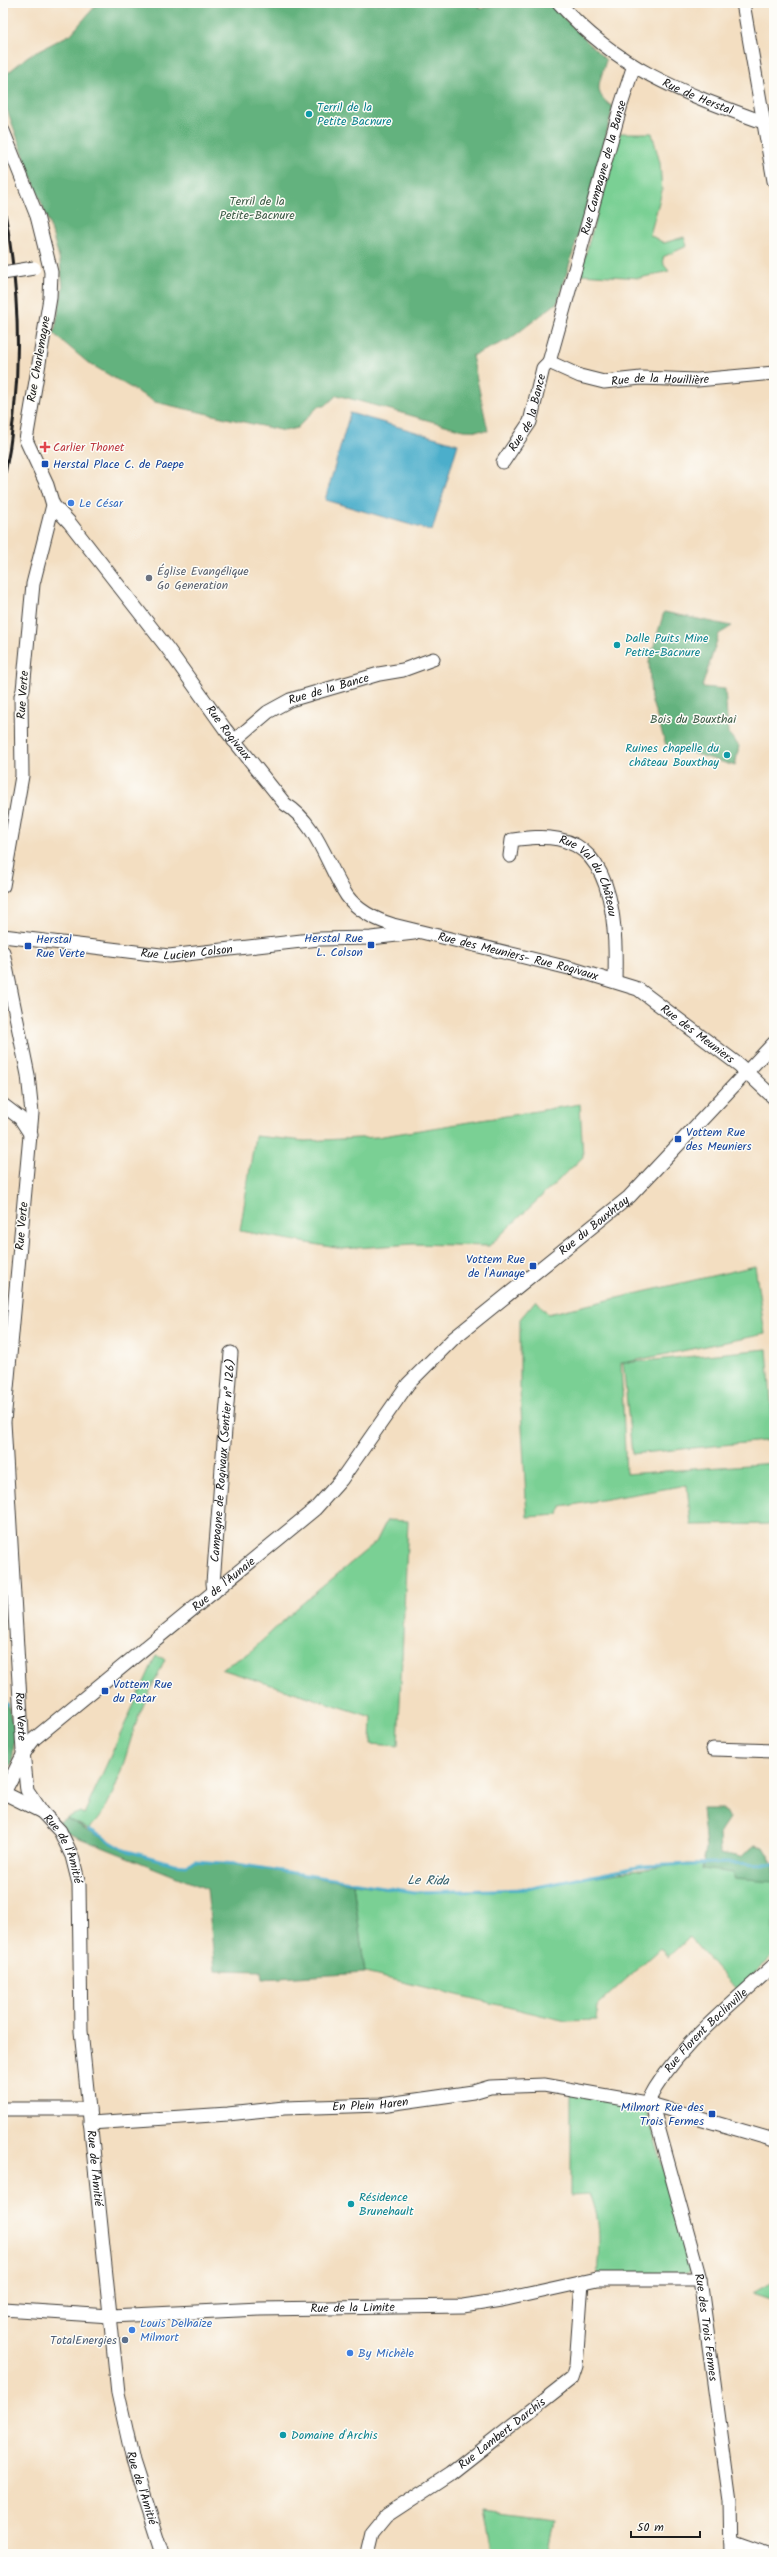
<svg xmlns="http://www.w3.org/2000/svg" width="777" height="2557" viewBox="0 0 777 2557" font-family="Kalam,sans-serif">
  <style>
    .green { fill: #7ad094; stroke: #4b7658 }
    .forest { fill: #63b27e; stroke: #40674d }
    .water { fill: #4caecb; stroke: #346574 }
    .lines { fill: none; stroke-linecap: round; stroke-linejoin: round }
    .stream { stroke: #4caecb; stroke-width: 3 }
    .minor-casing { stroke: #3c3935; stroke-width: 15 }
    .minor { stroke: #fff; stroke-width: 13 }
    .rail { stroke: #1c1c1c; stroke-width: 3 }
    .minor-bridge-casing { stroke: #3c3935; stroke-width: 15; stroke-linecap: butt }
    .minor-bridge { stroke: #fff; stroke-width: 13 }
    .culture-dot { fill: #0f9aa8; stroke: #fdfcf7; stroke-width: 1.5 }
    .health-dot { fill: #e0444e; stroke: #fdfcf7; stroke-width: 1.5 }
    .transit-dot { fill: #1a4fb4; stroke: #fdfcf7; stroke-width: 1.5 }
    .shop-dot { fill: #3f7fe0; stroke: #fdfcf7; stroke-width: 1.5 }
    .worship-dot { fill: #6b7280; stroke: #fdfcf7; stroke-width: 1.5 }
    .service-dot { fill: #5c6f8a; stroke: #fdfcf7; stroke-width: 1.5 }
    .labels { text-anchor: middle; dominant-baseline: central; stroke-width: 3; stroke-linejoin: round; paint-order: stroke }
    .street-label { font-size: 12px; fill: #1c1c1c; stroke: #fdfcf7 }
    .culture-label { font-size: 12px; fill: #0d838f; stroke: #fdfcf7; text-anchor: start }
    .park-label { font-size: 12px; fill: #3d5b46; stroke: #fdfcf7 }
    .health-label { font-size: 12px; fill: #be3a42; stroke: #fdfcf7; text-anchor: start }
    .transit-label { font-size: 12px; fill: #164399; stroke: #fdfcf7; text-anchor: start }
    .shop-label { font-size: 12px; fill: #366cbe; stroke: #fdfcf7; text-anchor: start }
    .worship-label { font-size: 12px; fill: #5b616d; stroke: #fdfcf7; text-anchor: start }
    .service-label { font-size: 12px; fill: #4e5e75; stroke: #fdfcf7; text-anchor: end }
    .water-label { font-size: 13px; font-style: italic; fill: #325e6b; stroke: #fdfcf7 }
  </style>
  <rect width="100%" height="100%" fill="#fdfcf7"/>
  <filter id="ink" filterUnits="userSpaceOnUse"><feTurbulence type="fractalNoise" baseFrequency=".025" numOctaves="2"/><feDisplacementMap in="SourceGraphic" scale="8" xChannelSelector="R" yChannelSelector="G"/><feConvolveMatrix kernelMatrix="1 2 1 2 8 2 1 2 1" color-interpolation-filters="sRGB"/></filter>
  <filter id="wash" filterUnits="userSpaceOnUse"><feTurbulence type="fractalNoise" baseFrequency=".012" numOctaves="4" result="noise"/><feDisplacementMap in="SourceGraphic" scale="16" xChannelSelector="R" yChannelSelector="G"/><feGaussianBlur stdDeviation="0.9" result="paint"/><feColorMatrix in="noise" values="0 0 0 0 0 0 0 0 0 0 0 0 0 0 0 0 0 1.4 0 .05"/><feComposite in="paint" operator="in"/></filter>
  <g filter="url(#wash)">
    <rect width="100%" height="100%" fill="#f3dec1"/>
    <path class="green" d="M620,133h32l8,30 2,28 -12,44 14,8 20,-6 3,9 -24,11 1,8 5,6 -29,7 -60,-4z
      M580,1104l3,53 -94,89 -76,-2 -71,5 -102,-18 15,-95 50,5 72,-4z
      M755,1266l10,68 -142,29 144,-14 7,91 -142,14 -9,-91h-2l5,111 148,-11v61l-83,1 -4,-40 -126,22 -2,8 -32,2 -7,-126v-72l16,-19 12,14z
      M387,1520l21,1 -10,225 -27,-2 1,-27 -151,-48 28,-16 48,-45 79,-66z
      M156,1656l9,3c-9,20 -19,39 -27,59 -13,35 -21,85 -49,111l-23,-11 14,-6 4,2z
      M689,1863l85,1v90l-37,37 -48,-54 -21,20 -8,-9 -62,57 -2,15 -30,1 -201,-48 -12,-89 62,8 111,-3 44,-9z
      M571,2092l67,15 9,5 45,155 -3,5 -7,3 -85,1c2,-31 5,-53 -7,-82l-19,1z
      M772,2282l2,18 -21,-7z
      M484,2510l71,9 -7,35h-55z"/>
    <path class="forest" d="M98,3h379l3,6 19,-6h50l57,57c-6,24 -15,32 7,47l-17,69 -38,126 -48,37 -38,17 16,75 -25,-1 -126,-35 -12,11h-6l-22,22 -13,3 -129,-29 -68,-40 -33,-28 9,-47 -3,-25 -9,-33 -48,-130v-22l25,-21 43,-22z
      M664,612l68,14 -13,8 -17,53 23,2 3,44 11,13 -4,20 -69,-21 -15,-46 -2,-37z
      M3,1701l5,4 7,28 -3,32h-9z
      M702,1809h22l5,10 -10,15 1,19 21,4 14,-12 9,2 10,17v18l-40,-3v-6l-32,-4 4,-21z
      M66,1818l58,32 50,14 13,1 8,-4 42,3 116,20 12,89 -103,6 -1,-8 -46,-1 -8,-81 -140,-56 -8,-11z"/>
    <path class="water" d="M350,413l108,31 -26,87 -107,-31z"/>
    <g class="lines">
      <path class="stream" d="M3,1701l5,4
        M89,1829l35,21 50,14 13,1 8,-4 42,3 178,28 111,-3 117,-23 73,-3 58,1"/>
    </g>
  </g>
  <g filter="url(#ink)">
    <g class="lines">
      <defs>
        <g id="minor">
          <path id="s1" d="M559,3c60,67 122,89 204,119"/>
          <path d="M743,3l31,178"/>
          <path d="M3,131l34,85 14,56 -1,26 -24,142 21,45 6,20 -20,79 -10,106 -2,6 1,80 -19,110"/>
          <path id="s2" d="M549,362l72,-257 12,-37"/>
          <path id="s3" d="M549,362l31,14 24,6 37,-4 56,2 77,-7"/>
          <path id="s4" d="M503,462l27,-40 13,-54 6,-6"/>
          <path id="s5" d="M53,505l16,17 99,127 57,80 60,75c33,20 42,62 62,92 11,15 30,24 46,29l180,44 65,20 101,76 35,33"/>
          <path id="s6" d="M234,741l34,-29 22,-12 89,-26 24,-4 30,-11"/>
          <path id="s7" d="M510,856l2,-16c16,-2 31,-4 46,-1 59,11 58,96 57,142"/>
          <path id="s8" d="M3,936l166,20 150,-17 52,-1 43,-5"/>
          <path id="s9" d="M3,952l25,123 4,38 -28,309 19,330 4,38 15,22 18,19 12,25 7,28 2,147 37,362 15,68 30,93"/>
          <path d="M3,1105l17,13 11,17"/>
          <path id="s10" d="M214,1592l-1,-9 18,-230"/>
          <path d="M713,1749l61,2"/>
          <path d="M4,1793l38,19"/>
          <path id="s11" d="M3,1794c11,-18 17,-39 31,-55l281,-230 26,-29 67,-96 46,-46 175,-141 145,-154"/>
          <path id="s12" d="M647,2103c28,-56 82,-96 127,-138"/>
          <path id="s13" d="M652,2105l48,174 30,223 1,52"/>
          <path d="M3,2109h86"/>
          <path id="s14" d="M90,2123l138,-9 56,-6 97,-3 92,-13 17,-5 54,-2 103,18 127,37"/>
          <path id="s15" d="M3,2309l107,7 150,-7 203,-3 39,-6 95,-21h103"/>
          <path d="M731,2541l36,13"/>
          <path id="s16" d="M367,2554l5,-21 14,-17 64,-42 122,-96 4,-12 6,-84"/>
        </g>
      </defs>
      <use href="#minor" class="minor-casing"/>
      <use href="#minor" class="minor"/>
      <path class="rail" d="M3,202c19,95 20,188 0,283"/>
      <defs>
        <path id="minor-bridge" d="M3,273l31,-5"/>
      </defs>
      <use href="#minor-bridge" class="minor-bridge-casing"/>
      <use href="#minor-bridge" class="minor-bridge"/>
    </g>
  </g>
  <g class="culture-dot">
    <circle cx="309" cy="114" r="4"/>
    <circle cx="617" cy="645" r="4"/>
    <circle cx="727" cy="755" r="4"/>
    <circle cx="351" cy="2204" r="4"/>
    <circle cx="283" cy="2435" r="4"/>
  </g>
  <path class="health-dot" d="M43 441h4v4h4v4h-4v4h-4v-4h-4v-4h4z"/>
  <g class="transit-dot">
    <rect x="41" y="460" width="8" height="8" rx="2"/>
    <rect x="367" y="941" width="8" height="8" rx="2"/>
    <rect x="24" y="942" width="8" height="8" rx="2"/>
    <rect x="674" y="1135" width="8" height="8" rx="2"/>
    <rect x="529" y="1262" width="8" height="8" rx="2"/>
    <rect x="101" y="1687" width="8" height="8" rx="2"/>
    <rect x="708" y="2110" width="8" height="8" rx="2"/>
  </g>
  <g class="shop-dot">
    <circle cx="71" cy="503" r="4"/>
    <circle cx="132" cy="2330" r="4"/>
    <circle cx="350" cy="2353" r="4"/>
  </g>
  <circle class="worship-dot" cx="149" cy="578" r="4"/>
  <circle class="service-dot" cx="125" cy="2340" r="4"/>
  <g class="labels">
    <g class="street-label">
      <text stroke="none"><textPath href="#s1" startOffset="169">Rue de Herstal</textPath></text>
      <text stroke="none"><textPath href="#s2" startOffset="202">Rue Campagne de la Banse</textPath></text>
      <text transform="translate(39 359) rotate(-80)">Rue Charlemagne</text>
      <text stroke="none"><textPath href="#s3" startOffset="115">Rue de la Houillière</textPath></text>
      <text stroke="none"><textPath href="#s4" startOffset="56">Rue de la Bance</textPath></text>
      <text stroke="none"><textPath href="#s6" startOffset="110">Rue de la Bance</textPath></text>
      <text transform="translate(23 695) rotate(-86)">Rue Verte</text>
      <text stroke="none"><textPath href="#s5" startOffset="288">Rue Rogivaux</textPath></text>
      <text stroke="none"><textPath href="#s7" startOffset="114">Rue Val du Château</textPath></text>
      <text stroke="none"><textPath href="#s8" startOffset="185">Rue Lucien Colson</textPath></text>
      <text stroke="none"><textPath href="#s5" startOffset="675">Rue des Meuniers- Rue Rogivaux</textPath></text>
      <text stroke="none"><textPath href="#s5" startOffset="874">Rue des Meuniers</textPath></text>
      <text transform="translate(22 1226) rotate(-85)">Rue Verte</text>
      <text stroke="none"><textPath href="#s11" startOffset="827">Rue du Bouxhtay</textPath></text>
      <text stroke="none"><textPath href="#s10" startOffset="132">Campagne de Rogivaux (Sentier n° 126)</textPath></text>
      <text stroke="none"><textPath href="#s11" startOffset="308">Rue de l'Aunaie</textPath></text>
      <text stroke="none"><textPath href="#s9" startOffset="769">Rue Verte</textPath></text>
      <text stroke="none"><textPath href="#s9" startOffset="913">Rue de l'Amitié</textPath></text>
      <text stroke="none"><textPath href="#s12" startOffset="94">Rue Florent Boclinville</textPath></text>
      <text stroke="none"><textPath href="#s14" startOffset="281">En Plein Haren</textPath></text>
      <text stroke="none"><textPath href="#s9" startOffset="1237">Rue de l'Amitié</textPath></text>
      <text stroke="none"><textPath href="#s15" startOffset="350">Rue de la Limite</textPath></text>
      <text stroke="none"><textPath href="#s13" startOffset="229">Rue des Trois Fermes</textPath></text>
      <text stroke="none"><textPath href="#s16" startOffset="186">Rue Lambert Darchis</textPath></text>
      <text stroke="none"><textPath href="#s9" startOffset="1561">Rue de l'Amitié</textPath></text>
    </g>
    <g class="culture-label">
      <text x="317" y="107">Terril de la<tspan x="317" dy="14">Petite Bacnure</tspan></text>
      <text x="625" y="638">Dalle Puits Mine<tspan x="625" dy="14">Petite-Bacnure</tspan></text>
      <text x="719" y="748" text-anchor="end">Ruines chapelle du<tspan x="719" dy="14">château Bouxthay</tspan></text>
      <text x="359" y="2197">Résidence<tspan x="359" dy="14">Brunehault</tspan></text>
      <text x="291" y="2435">Domaine d'Archis</text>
    </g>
    <g class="park-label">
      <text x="257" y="201">Terril de la<tspan x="257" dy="14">Petite-Bacnure</tspan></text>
      <text x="693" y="719">Bois du Bouxthai</text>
    </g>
    <g class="health-label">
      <text x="53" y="447">Carlier Thonet</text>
    </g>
    <g class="transit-label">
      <text x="53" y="464">Herstal Place C. de Paepe</text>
      <text x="363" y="938" text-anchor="end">Herstal Rue<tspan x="363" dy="14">L. Colson</tspan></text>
      <text x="36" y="939">Herstal<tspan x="36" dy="14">Rue Verte</tspan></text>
      <text x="686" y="1132">Vottem Rue<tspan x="686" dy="14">des Meuniers</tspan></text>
      <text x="525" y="1259" text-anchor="end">Vottem Rue<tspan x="525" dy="14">de l'Aunaye</tspan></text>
      <text x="113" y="1684">Vottem Rue<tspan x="113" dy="14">du Patar</tspan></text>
      <text x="704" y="2107" text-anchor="end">Milmort Rue des<tspan x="704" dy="14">Trois Fermes</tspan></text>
    </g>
    <g class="shop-label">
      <text x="79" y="503">Le César</text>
      <text x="140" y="2323">Louis Delhaize<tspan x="140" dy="14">Milmort</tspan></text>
      <text x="358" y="2353">By Michèle</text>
    </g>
    <g class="worship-label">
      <text x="157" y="571">Église Evangélique<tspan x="157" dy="14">Go Generation</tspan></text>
    </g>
    <g class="service-label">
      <text x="117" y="2340">TotalEnergies</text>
    </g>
    <g class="water-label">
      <text transform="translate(428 1881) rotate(1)">Le Rida</text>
    </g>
  </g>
  <rect width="777" height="2557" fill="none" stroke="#fdfcf7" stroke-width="16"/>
  <path d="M631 2531v6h69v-6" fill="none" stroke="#1c1c1c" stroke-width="2"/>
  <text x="637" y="2531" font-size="12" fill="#1c1c1c" stroke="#fdfcf7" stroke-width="3" paint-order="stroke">50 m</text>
</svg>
